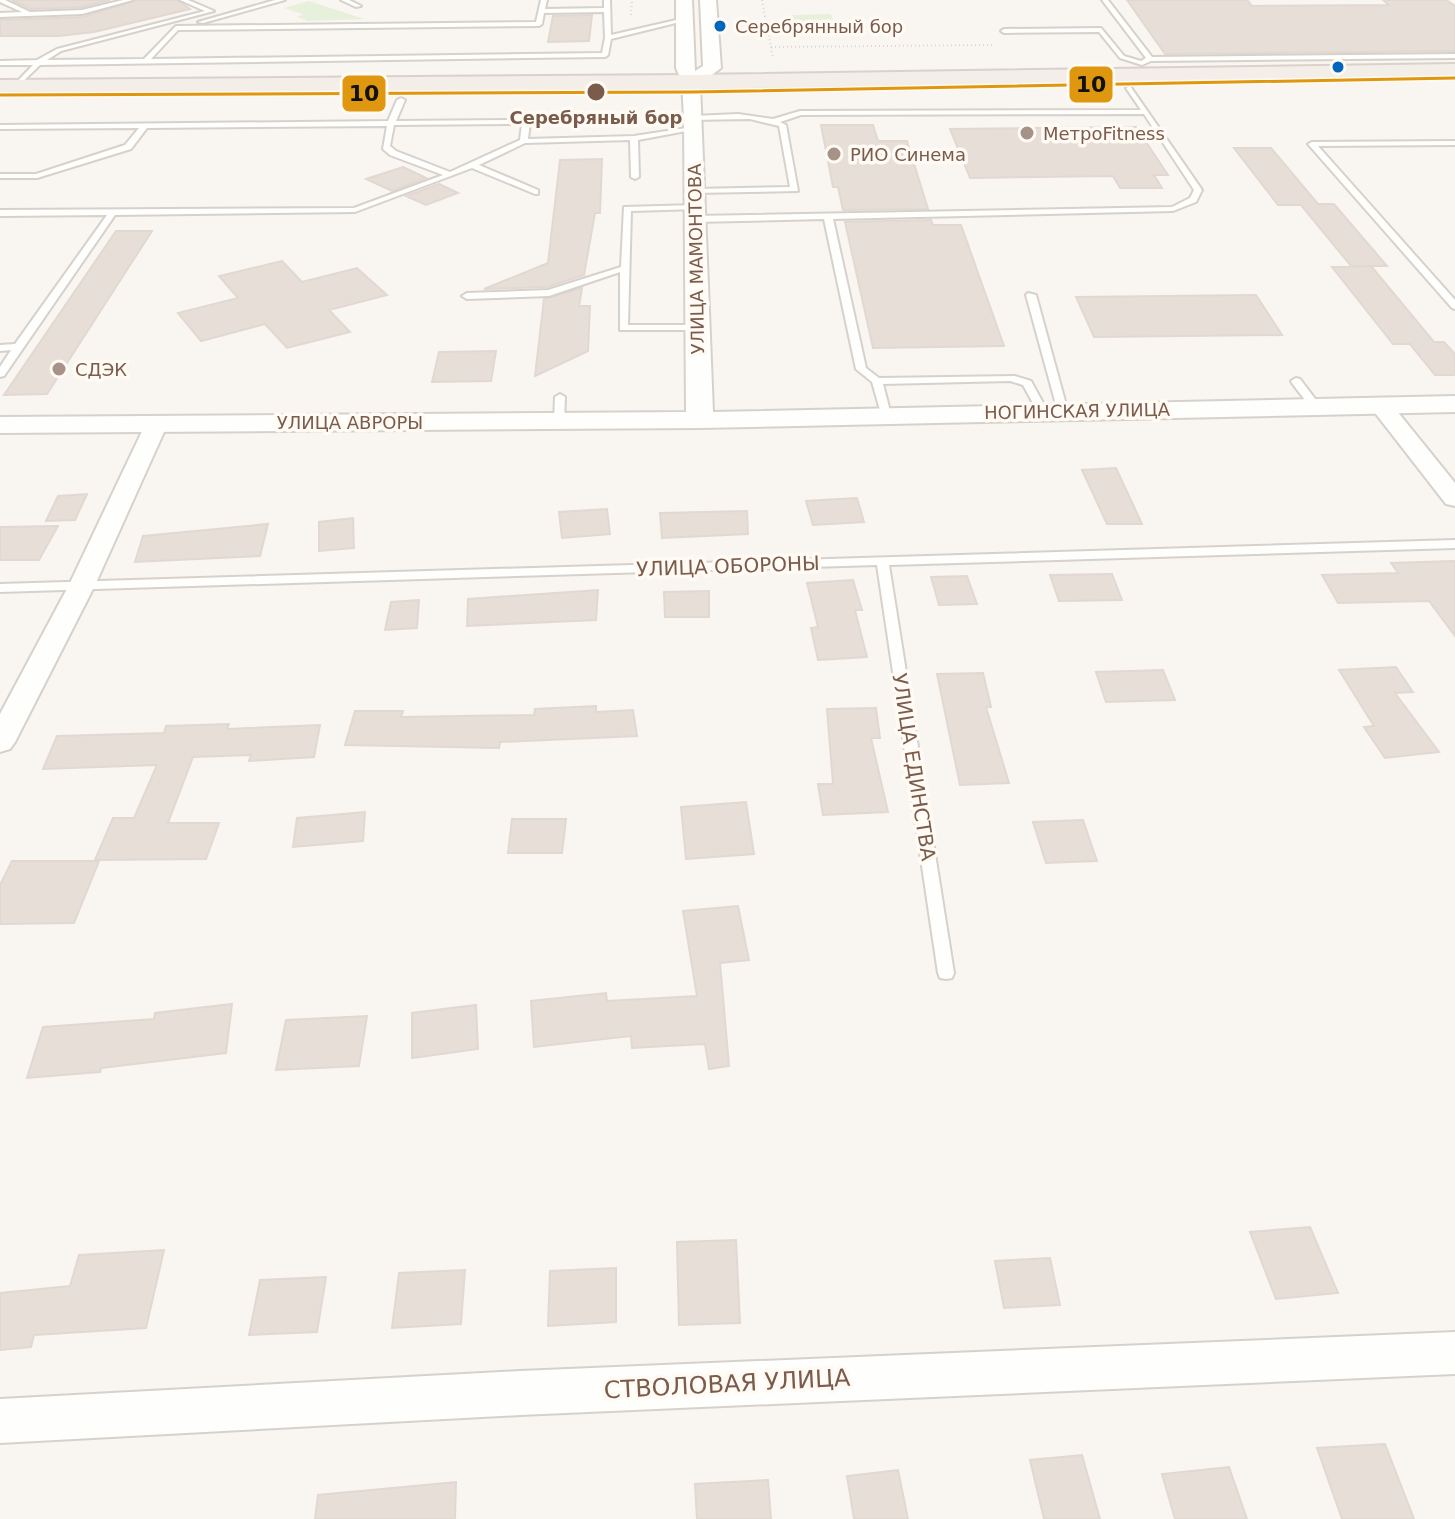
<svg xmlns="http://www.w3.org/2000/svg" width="1455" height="1519" viewBox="0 0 1455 1519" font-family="'DejaVu Sans',sans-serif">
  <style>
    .green { fill: #e7f0db }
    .building { fill: #e6ded7; stroke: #e2d8d2; stroke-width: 2 }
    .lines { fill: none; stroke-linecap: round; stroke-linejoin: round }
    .service-casing { stroke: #d7d1cb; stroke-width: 4 }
    .minor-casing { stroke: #d7d1cb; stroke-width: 4 }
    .tertiary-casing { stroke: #d7d1cb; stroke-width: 4 }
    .primary-casing { stroke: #dad1cc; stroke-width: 4 }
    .path { stroke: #dcd5d0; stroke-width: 2; stroke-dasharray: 1 3; stroke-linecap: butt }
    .service { fill: #fefefd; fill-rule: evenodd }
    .minor { fill: #fefefd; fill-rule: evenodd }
    .tertiary { fill: #fefefd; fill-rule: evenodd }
    .primary { fill: #f3eee8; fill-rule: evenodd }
    .tram-1-casing { stroke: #fffaf3; stroke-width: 6 }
    .tram-1 { stroke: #de970f; stroke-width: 3 }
    .bus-dot { fill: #0065bd; stroke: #fffaf3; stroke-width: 3 }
    .stop-dot { fill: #7a5c4d; stroke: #fffaf3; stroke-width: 3 }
    .poi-dot { fill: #a69286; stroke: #fffaf3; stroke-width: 3 }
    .labels { text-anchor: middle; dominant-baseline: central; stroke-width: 7; stroke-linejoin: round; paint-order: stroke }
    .bus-label { font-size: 18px; fill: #7a5c4d; stroke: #fffaf3; text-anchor: start }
    .far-stop-label { font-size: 18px; font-weight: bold; fill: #7a5c4d; stroke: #fffaf3 }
    .far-poi-label { font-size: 18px; fill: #7a5c4d; stroke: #fffaf3; text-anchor: start }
    .far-street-label { font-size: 18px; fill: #7a5c4d; stroke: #fffaf3 }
    .street-label { font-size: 20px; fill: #7a5c4d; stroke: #fffaf3 }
    .near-street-label { font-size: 24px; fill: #7a5c4d; stroke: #fffaf3 }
    .line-badge { stroke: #fffaf3; stroke-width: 3 }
    .pale-badge-label { font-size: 22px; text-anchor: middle; font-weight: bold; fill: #111 }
  </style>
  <rect width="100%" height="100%" fill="#f9f5f0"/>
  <path class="green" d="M309,1l55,18 -56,2 -11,-4 6,-3 -19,-6z
    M831,14l5,18h-40l-4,-17z"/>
  <path class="building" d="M12,0h98l-28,7 -51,2z
    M136,0h41l13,9 -96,23 -35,4h-59v-16l83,-3z
    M1127,0h120l5,6 137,-1 -6,-5h63l9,6v45l-290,3z
    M592,15l-3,26 -41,1 5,-26z
    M821,125h52l5,16h29l21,68 -85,1 -5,-23h-5z
    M1136,127l32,48h-14l8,13h-42l-7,-12 -143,2 -20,-49z
    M1234,148h37l47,56h16l53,62h-36l-50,-61h-23z
    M602,159l-2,54h-5l-11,62 -37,12 -63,2 64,-26 12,-103z
    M403,167l23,11 -34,13 -26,-12z
    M439,184l19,9 -32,12 -20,-9z
    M931,220l2,5h28l43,121 -131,2 -28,-126z
    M116,231h36l-105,163 -43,1z
    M282,261l20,21 55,-14 30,27 -58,15 21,22 -63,16 -22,-24 -64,17 -23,-28 60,-15 -19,-22z
    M1371,266l63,76h10l11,12v21h-20l-25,-31h-17l-61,-77z
    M582,288l-3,18h11l-2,45 -53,25 9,-77z
    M1256,295l26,40 -188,2 -18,-40z
    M496,351l-5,30 -59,1 7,-30z
    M1116,468l26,56h-35l-25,-54z
    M87,494l-12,26 -29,1 12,-25z
    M857,498l7,24 -51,3 -7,-24z
    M607,509l3,25 -48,4 -3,-26z
    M747,511l1,23 -86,4 -2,-25z
    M353,518l1,30 -35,3v-29z
    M268,524l-8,32 -125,6 8,-26z
    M58,526l-19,34h-39v-33z
    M1455,561v75l-26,-35 -91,2 -16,-28 76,-2 -7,-10z
    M1112,574l10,26 -63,1 -9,-26z
    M967,576l10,28 -38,1 -8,-28z
    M853,580l9,30h-7l12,47 -49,3 -7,-32 7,-1 -11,-44z
    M598,590l-2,30 -129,6 1,-27z
    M709,591v26h-44l-1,-25z
    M419,600l-2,28 -32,2 6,-28z
    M1396,667l17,25 -18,1 44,59 -54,6 -21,-31 10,-1 -35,-56z
    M1163,670l12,30 -69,2 -10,-30z
    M983,673l8,34h-5l23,76 -49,2 -23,-111z
    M596,706v6l37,-2 4,26 -137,6 -1,6 -154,-3 10,-34h48l-2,6 133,-2 1,-6z
    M876,708l4,30h-9l17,74 -65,3 -5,-31h15l-6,-75z
    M229,724l-2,5 93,-4 -6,32 -65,4 2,-6 -58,2 -25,66h51l-13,36 -111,1 18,-42h21l23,-53 -114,4 14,-33 107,-3 2,-7z
    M746,802l8,52 -68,5 -5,-52z
    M365,812l-2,29 -70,6 4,-29z
    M512,819h54l-4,34h-54z
    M1083,820l14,41 -51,2 -13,-41z
    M12,861h87l-25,62 -74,1v-39z
    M738,906l11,54 -29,3 9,103 -20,3 -4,-25 -73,4 -1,-12 -97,11 -3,-46 75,-8 1,8 90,-5 -14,-85z
    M232,1004l-6,49 -125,15 -1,4 -73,6 16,-51 111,-8 1,-6z
    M476,1005l2,44 -66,9v-45z
    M367,1016l-8,50 -83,4 10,-50z
    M1310,1227l28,66 -62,6 -26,-67z
    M736,1240l4,83 -61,2 -2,-83z
    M164,1250l-18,78 -112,7 -3,12 -31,3v-57l70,-7 9,-31z
    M1050,1258l10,47 -56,3 -9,-47z
    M616,1268v54l-68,4 2,-55z
    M465,1270l-4,54 -69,4 7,-55z
    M326,1277l-9,55 -68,3 11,-55z
    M1385,1444l29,75h-72l-25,-71z
    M1082,1455l18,64h-56l-14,-59z
    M1229,1467l18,52h-72l-13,-45z
    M898,1470l10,49h-54l-7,-43z
    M768,1480l3,39h-74l-2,-35z
    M456,1482l-1,37h-140l3,-24z"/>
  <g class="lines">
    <defs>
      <path id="service" d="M0,0h5l25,12 52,-2 41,-10h10l-51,14 -82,3v-4l22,-1 -22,-10z
        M180,0h8l26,11 -153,40 -14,9 97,-1 32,-33 360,-4 5,-22h6l-2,9 59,-1v-8h6l1,35 74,-17 3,2 -77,19 -3,16 -3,2 -565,8 -25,24 -2,-3 20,-21h-33v-4l37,-1 20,-11 148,-38zM604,12l1,26 -3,15 -451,6 27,-29 361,-4 3,-2 2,-11z
        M275,0h10l-82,23 -5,-1z
        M341,0h8l12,6 -5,1z
        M1102,0h6l44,57 303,-3v4l-304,3 -9,4 -22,-7 -21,-26 -95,1 -3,-2 3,-2 97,-1 23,28 17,5 5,-3z
        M1130,86l72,104 -6,12 -23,9 -340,8 33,149 13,10 136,-2 16,5 17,31 -1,2h-8l-16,-29 -13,-4 -127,3 8,31 -5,3 -4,-1 -10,-35 -16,-13 -32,-150 -129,3 -4,-3 4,-3 477,-9 18,-9 4,-8 -50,-76 -343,1 -21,7 6,3 12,66 -103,2 -4,-2 4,-2 95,-2 -11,-61 -29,-7 -60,1 -1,-2 4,-2 45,-2 35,5 27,-8 341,-1 -15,-22z
        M401,98l4,2 -9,21 130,-1 4,2 -2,17 106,-3 59,-9 4,2 -59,11 1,37 -4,2 -4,-2 -1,-37 -105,3 -46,22 59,25v4h-3l-63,-26 -117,44 -240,3 -111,161 -4,1v-10l11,-17 -11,1v-6l15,-1 92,-129 -107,1v-6l354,-2 89,-33 -53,-20 -7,-6 4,-23 -240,2 -16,21 -94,29h-37v-4h36l89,-29 14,-17 -139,1v-4l388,-4 9,-21zM522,124l-2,16 -70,32 -54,-21 -6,-5 4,-21z
        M1455,141v4l-137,1 137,154v9l-3,-1 -144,-164 4,-2z
        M695,205l4,2 -1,2 -67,2 -3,114h70l5,3 -2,2h-81v-58l-71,24 -82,3 -5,-3 5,-3 81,-3 73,-23 3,-60z
        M1028,293l8,2 32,117 -1,2 -4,1 -5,-3 -32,-117z
        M1296,378l4,1 19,25v4h-8l-19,-25 -1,-2z
        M560,394l5,3 -1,24 -5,3 -5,-3 1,-24z
        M1455,540v8l-566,17 65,408 -2,5 -6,1 -6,-1 -2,-5 -61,-408 -877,27v-8z"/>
      <path id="minor" d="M1380,398l8,2 67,83v23l-9,-2 -77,-99z
        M157,416l8,2 3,5 -73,162 -80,157 -5,7 -10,3v-38l69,-129 77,-162 3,-5z
        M1455,1332v42l-935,41 -520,28v-44l520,-28z"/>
      <path id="tertiary" d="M676,0h16l3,71 8,-5 -3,-66h16l5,68 -21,16 13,328 742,-16v16l-755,16 -700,5v-16l686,-5 -2,-294 -2,-36 -6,-14z"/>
      <path id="primary" d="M1455,64v12l-764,13 -691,5v-14l691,-5z"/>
    </defs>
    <use href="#service" class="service-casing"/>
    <use href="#minor" class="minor-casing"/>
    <use href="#tertiary" class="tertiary-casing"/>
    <use href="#primary" class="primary-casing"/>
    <path class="path" d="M762,0l11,58
      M631,15l1,-15
      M771,47l221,-2"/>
    <use href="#service" class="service"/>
    <use href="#minor" class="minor"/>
    <use href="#tertiary" class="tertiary"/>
    <use href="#primary" class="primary"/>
    <defs>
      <path id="tram-1" d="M0,95l691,-3 764,-14"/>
    </defs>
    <use href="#tram-1" class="tram-1-casing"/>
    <use href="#tram-1" class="tram-1"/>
  </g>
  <g class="bus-dot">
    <circle cx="720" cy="26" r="7"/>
    <circle cx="1338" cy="67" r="7"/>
  </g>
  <circle class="stop-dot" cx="596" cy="92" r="10"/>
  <g class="poi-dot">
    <circle cx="1027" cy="133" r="8"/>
    <circle cx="834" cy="154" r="8"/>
    <circle cx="59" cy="369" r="8"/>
  </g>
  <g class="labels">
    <g class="bus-label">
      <text x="735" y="26">Серебрянный бор</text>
    </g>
    <g class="far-stop-label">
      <text x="596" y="117">Серебряный бор</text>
    </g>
    <g class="far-poi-label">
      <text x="1043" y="133">МетроFitness</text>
      <text x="850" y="154">РИО Синема</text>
      <text x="75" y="369">СДЭК</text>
    </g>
    <g class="far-street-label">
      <text transform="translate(696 259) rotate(-91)">УЛИЦА МАМОНТОВА</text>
      <text transform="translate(1077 411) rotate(-1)">НОГИНСКАЯ УЛИЦА</text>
      <text x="350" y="422">УЛИЦА АВРОРЫ</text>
    </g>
    <g class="street-label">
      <text transform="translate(728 566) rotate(-2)">УЛИЦА ОБОРОНЫ</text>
      <text transform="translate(914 767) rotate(81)">УЛИЦА ЕДИНСТВА</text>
    </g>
    <g class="near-street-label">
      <text transform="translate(727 1384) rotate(-3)">СТВОЛОВАЯ УЛИЦА</text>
    </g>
  </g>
  <g class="line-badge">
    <rect x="1068" y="65" width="46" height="39" rx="8" fill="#de970f"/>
    <rect x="341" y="74" width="46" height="39" rx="8" fill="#de970f"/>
  </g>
  <g class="pale-badge-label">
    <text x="1091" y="92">10</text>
    <text x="364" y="101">10</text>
  </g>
</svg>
